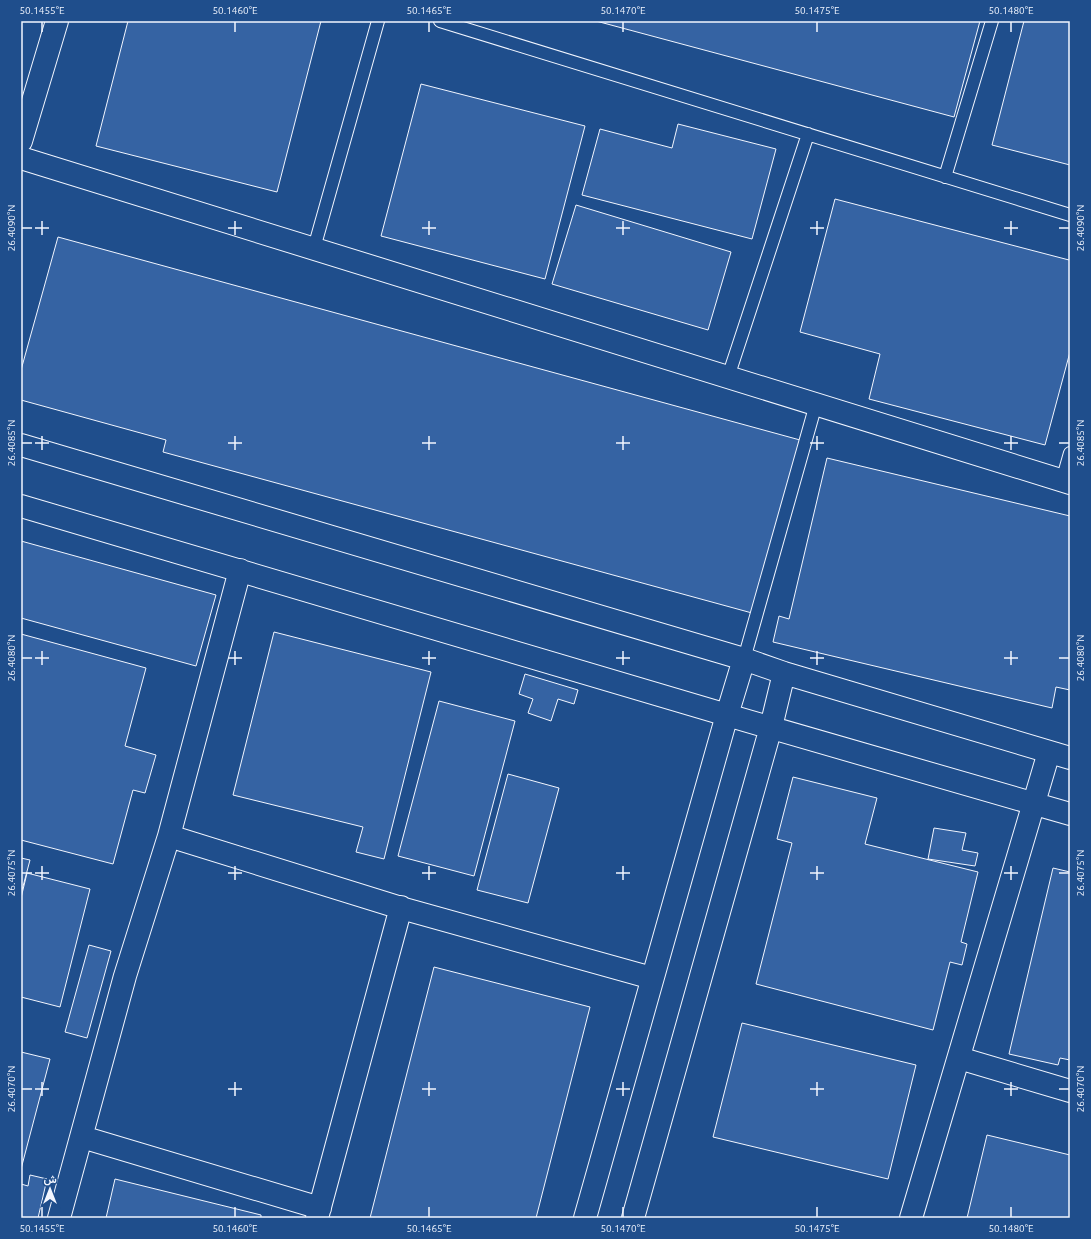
<svg xmlns="http://www.w3.org/2000/svg" width="1091" height="1239" viewBox="0 0 1091 1239" font-family="Ubuntu,Vazirmatn,sans-serif">
  <style>
    .building { fill: #3563a3; stroke: #f2f6ff }
    .lines { fill: none; stroke-linecap: round; stroke-linejoin: round }
    .service-casing { stroke: #f2f6ff; stroke-width: 14 }
    .minor-casing { stroke: #f2f6ff; stroke-width: 24 }
    .service { stroke: #1f4e8c; stroke-width: 12 }
    .minor { stroke: #1f4e8c; stroke-width: 22 }
    .ticks { fill: none; stroke: #f2f6ff; stroke-width: 1.5 }
    .neatline { fill: none; stroke: #f2f6ff; stroke-width: 1.5 }
    .ticks-label { font-size: 10px; text-anchor: middle; fill: #f2f6ff }
  </style>
  <rect width="100%" height="100%" fill="#1f4e8c"/>
  <path class="building" d="M128,21h193l-44,171 -181,-46z
    M596,21h384l-26,96z
    M1024,21h46v144l-78,-20z
    M421,84l164,42 -40,153 -164,-43z
    M678,124l98,25 -24,90 -170,-44 18,-66 72,19z
    M835,199l234,61 1,-3v95l-25,93 -176,-46 11,-45 -80,-22z
    M576,205l155,47 -23,78 -156,-46z
    M58,237l742,203 -48,173 -589,-161 3,-12 -145,-40v-30z
    M827,458l243,58v174l-14,-3 -4,21 -279,-66 6,-26 10,3z
    M21,541l195,54 -20,71 -175,-48z
    M274,632l157,40 -47,187 -28,-7 7,-25 -130,-32z
    M21,634l125,34 -21,78 31,9 -11,38 -12,-3 -20,74 -92,-24z
    M525,674l53,16 -4,14 -16,-5 -7,22 -23,-8 5,-14 -14,-5z
    M439,701l76,20 -41,155 -76,-20z
    M508,774l51,14 -31,115 -51,-13z
    M793,777l84,21 -12,46 113,28 -17,70 6,2 -5,21 -12,-3 -17,68 -177,-46 36,-141 -15,-4z
    M934,828l32,5 -4,17 16,3 -3,13 -47,-7z
    M21,858l9,2 -9,34z
    M1053,868l17,4v188l-10,-2 -2,7 -49,-11z
    M27,873l63,16 -30,118 -39,-10v-99z
    M89,945l22,6 -24,87 -22,-6z
    M434,967l156,40 -54,211h-166z
    M742,1023l174,42 -28,114 -175,-42z
    M21,1052l29,7 -29,110z
    M987,1135l83,20v63h-103z
    M30,1175l17,4 -9,39h-17v-34l7,2z
    M115,1179l146,36v3h-155z"/>
  <g class="lines">
    <defs>
      <path id="service" d="M440,21l630,194
        M945,177l47,-156
        M314,248l64,-227
        M728,377l80,-243
        M1062,481l8,-28
        M744,659l72,-255"/>
      <path id="minor" d="M21,141l36,-120
        M21,158l1049,325
        M21,445l723,214 40,14 286,85
        M21,506l706,209 343,99
        M169,836l232,72 251,70
        M959,1058l111,33
        M82,1137l238,71
        M59,1218l66,-242 44,-140 71,-266
        M317,1218l84,-311
        M585,1218l142,-503 17,-56
        M633,1218l138,-491 13,-54
        M911,1218l138,-466"/>
    </defs>
    <use href="#service" class="service-casing"/>
    <use href="#minor" class="minor-casing"/>
    <use href="#service" class="service"/>
    <use href="#minor" class="minor"/>
  </g>
  <path class="ticks" d="M42,22v10M235,22v10M429,22v10M623,22v10M817,22v10M1011,22v10M42,221v14M235,221v14M429,221v14M623,221v14M817,221v14M1011,221v14M22,228h10M35,228h14M228,228h14M422,228h14M616,228h14M810,228h14M1004,228h14M1059,228h10M42,436v14M235,436v14M429,436v14M623,436v14M817,436v14M1011,436v14M22,443h10M35,443h14M228,443h14M422,443h14M616,443h14M810,443h14M1004,443h14M1059,443h10M42,651v14M235,651v14M429,651v14M623,651v14M817,651v14M1011,651v14M22,658h10M35,658h14M228,658h14M422,658h14M616,658h14M810,658h14M1004,658h14M1059,658h10M42,866v14M235,866v14M429,866v14M623,866v14M817,866v14M1011,866v14M22,873h10M35,873h14M228,873h14M422,873h14M616,873h14M810,873h14M1004,873h14M1059,873h10M42,1082v14M235,1082v14M429,1082v14M623,1082v14M817,1082v14M1011,1082v14M22,1089h10M35,1089h14M228,1089h14M422,1089h14M616,1089h14M810,1089h14M1004,1089h14M1059,1089h10M42,1207v10M235,1207v10M429,1207v10M623,1207v10M817,1207v10M1011,1207v10"/>
  <rect width="1091" height="1239" fill="none" stroke="#1f4e8c" stroke-width="44"/>
  <g transform="translate(50 1189)" stroke="#1f4e8c" stroke-width="3" paint-order="stroke">
  <path d="M0-3L7 15L0 10L-7 15Z" fill="#f2f6ff"/>
  <text y="-6" font-size="11" font-weight="bold" text-anchor="middle" fill="#f2f6ff">ش</text>
  </g>
  <rect x="22" y="22" width="1047" height="1195" class="neatline"/>
  <g class="ticks-label">
    <text x="42" y="14">50.1455°E</text>
    <text x="235" y="14">50.1460°E</text>
    <text x="429" y="14">50.1465°E</text>
    <text x="623" y="14">50.1470°E</text>
    <text x="817" y="14">50.1475°E</text>
    <text x="1011" y="14">50.1480°E</text>
    <text transform="translate(11 228) rotate(-90)" y="4">26.4090°N</text>
    <text transform="translate(1080 228) rotate(-90)" y="4">26.4090°N</text>
    <text transform="translate(11 443) rotate(-90)" y="4">26.4085°N</text>
    <text transform="translate(1080 443) rotate(-90)" y="4">26.4085°N</text>
    <text transform="translate(11 658) rotate(-90)" y="4">26.4080°N</text>
    <text transform="translate(1080 658) rotate(-90)" y="4">26.4080°N</text>
    <text transform="translate(11 873) rotate(-90)" y="4">26.4075°N</text>
    <text transform="translate(1080 873) rotate(-90)" y="4">26.4075°N</text>
    <text transform="translate(11 1089) rotate(-90)" y="4">26.4070°N</text>
    <text transform="translate(1080 1089) rotate(-90)" y="4">26.4070°N</text>
    <text x="42" y="1232">50.1455°E</text>
    <text x="235" y="1232">50.1460°E</text>
    <text x="429" y="1232">50.1465°E</text>
    <text x="623" y="1232">50.1470°E</text>
    <text x="817" y="1232">50.1475°E</text>
    <text x="1011" y="1232">50.1480°E</text>
  </g>
</svg>
